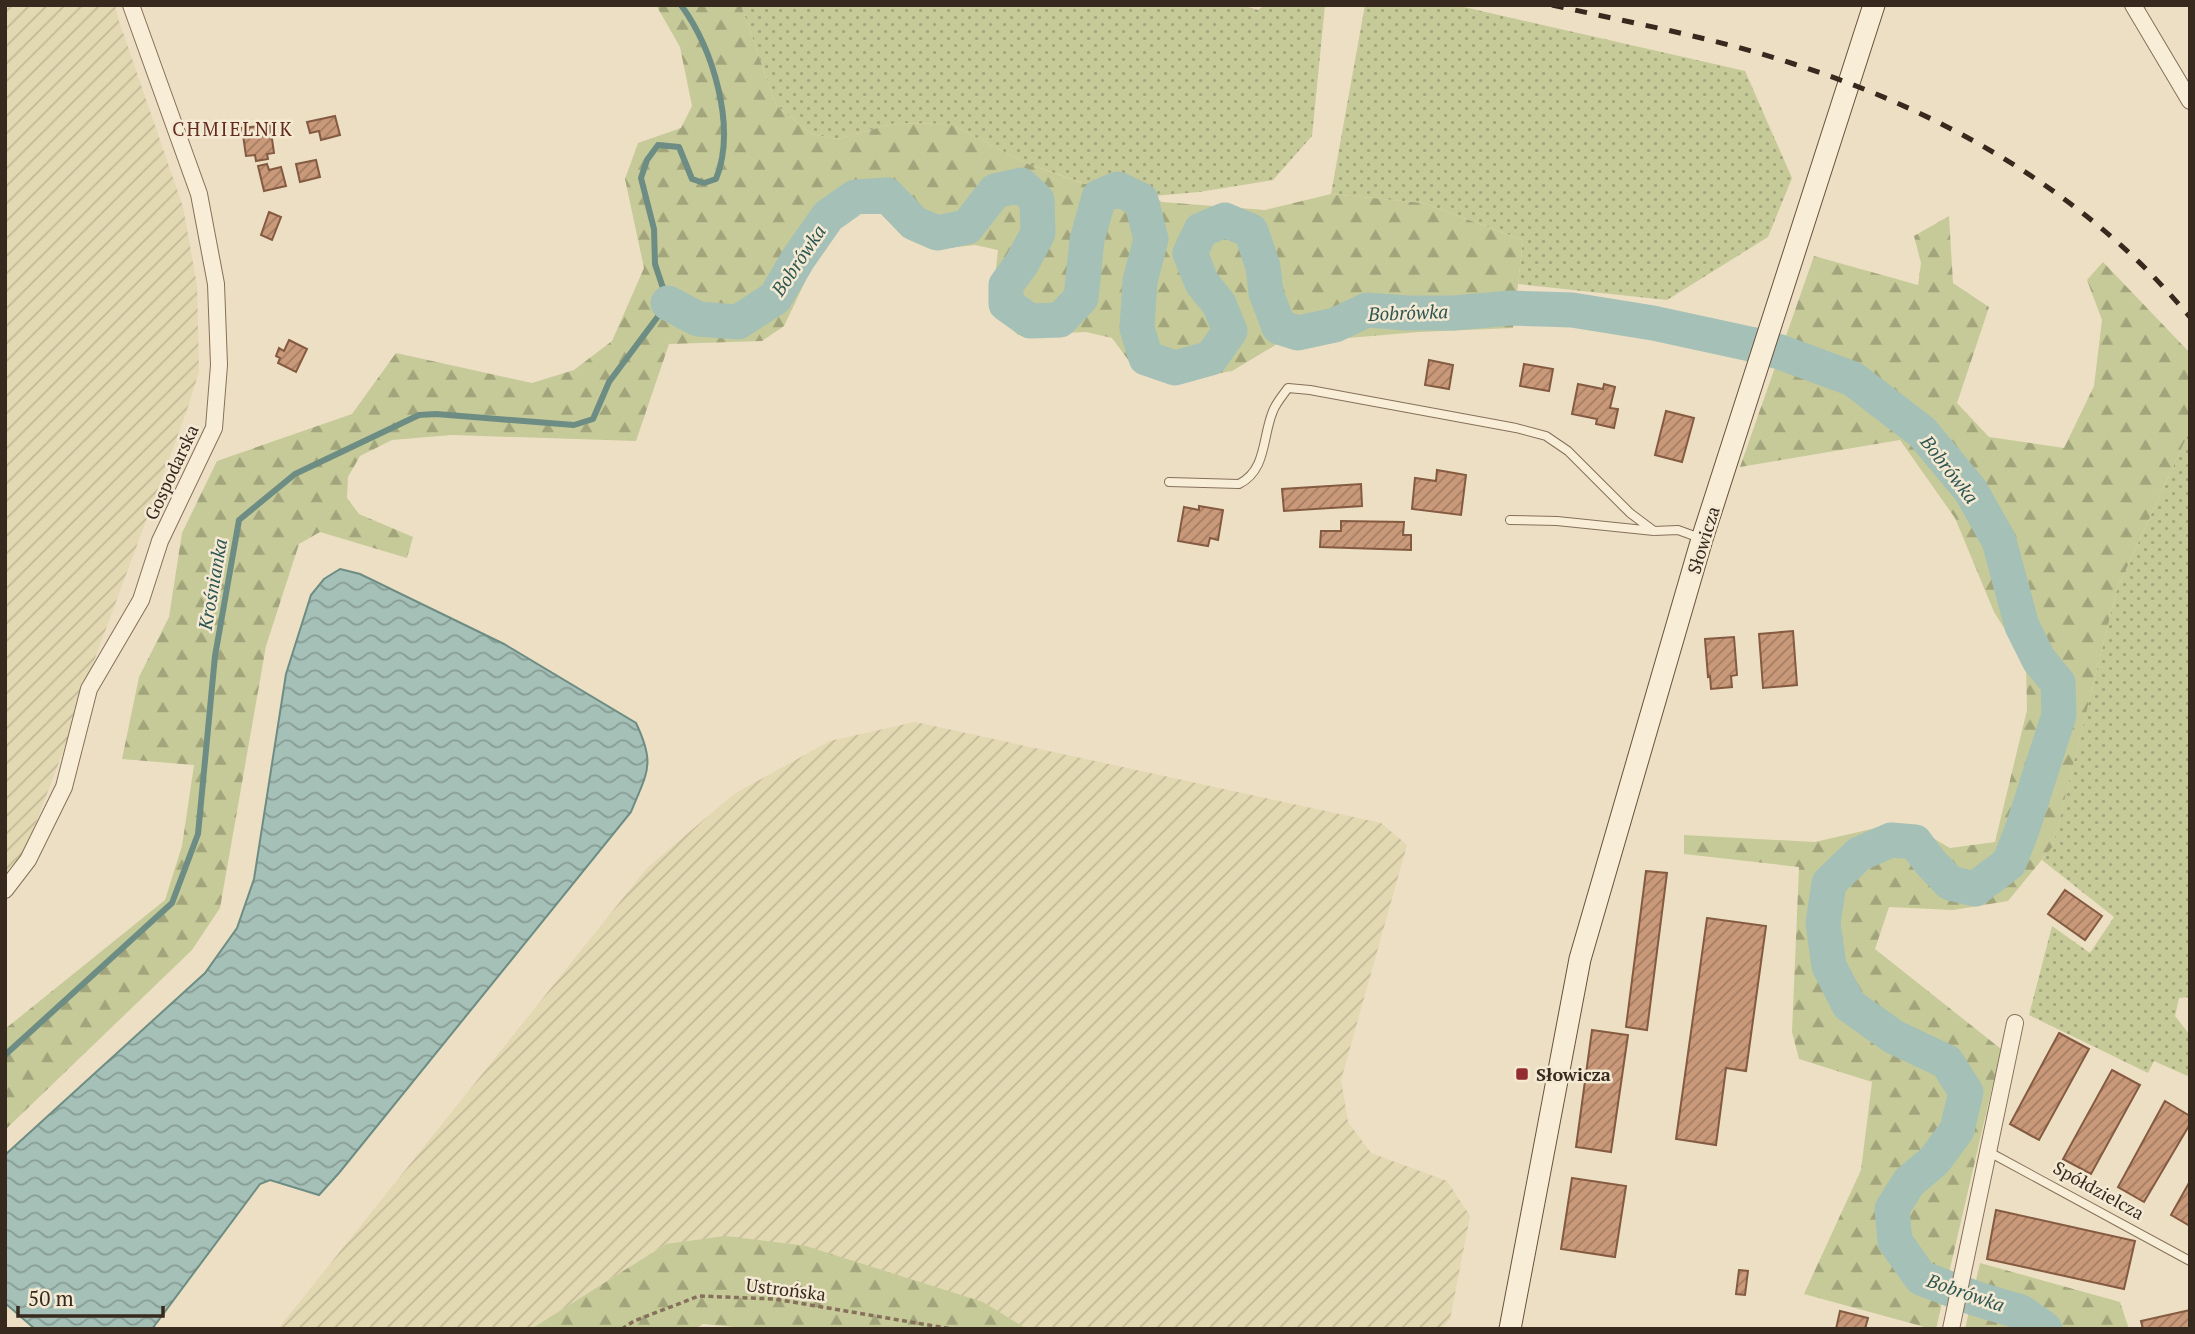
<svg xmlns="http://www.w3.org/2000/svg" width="2195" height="1334" viewBox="0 0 2195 1334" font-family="'PT Serif',serif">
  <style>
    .farmland { fill: url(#farmland-furrows) }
    .grass { fill: url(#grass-dots) }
    .forest { fill: url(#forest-firs) }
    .water { fill: url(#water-waves); stroke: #6d8d84; stroke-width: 2 }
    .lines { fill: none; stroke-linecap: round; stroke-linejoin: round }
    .stream { stroke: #6d8d84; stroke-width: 6 }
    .river { stroke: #a5c0b7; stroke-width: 35 }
    .building { fill: url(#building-hatch); stroke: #845a41; stroke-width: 2 }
    .lane-casing { stroke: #86705b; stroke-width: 10 }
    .street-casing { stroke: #86705b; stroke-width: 18 }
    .secondary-casing { stroke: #68523e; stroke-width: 23 }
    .path { stroke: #86705b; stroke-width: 3.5; stroke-dasharray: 5 3.5; stroke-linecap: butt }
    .lane { stroke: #f8edd6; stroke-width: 8 }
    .street { stroke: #f8edd6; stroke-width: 16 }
    .secondary { stroke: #f8edd6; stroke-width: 21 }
    .rail { stroke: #37291e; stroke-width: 5; stroke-dasharray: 12 12; stroke-linecap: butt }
    .poi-dot { fill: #932d31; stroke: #f4e9d3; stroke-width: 2.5 }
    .labels { text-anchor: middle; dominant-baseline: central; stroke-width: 5; stroke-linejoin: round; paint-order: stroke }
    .street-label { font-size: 18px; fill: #37291e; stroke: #f4e9d3 }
    .poi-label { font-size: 18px; font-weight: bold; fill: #37291e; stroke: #f4e9d3; text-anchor: start }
    .neighbourhood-label { font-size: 19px; letter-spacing: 2px; fill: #622b1f; stroke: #f4e9d3 }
    .water-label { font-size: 19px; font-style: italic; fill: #2e5652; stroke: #f4e9d3 }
  </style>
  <defs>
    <pattern id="farmland-furrows" width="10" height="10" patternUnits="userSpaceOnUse" patternTransform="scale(1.75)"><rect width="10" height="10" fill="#e2d8b1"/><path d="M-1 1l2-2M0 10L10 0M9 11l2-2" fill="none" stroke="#c2b998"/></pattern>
    <pattern id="grass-dots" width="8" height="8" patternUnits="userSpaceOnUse" patternTransform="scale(1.75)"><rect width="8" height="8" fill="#c6ca98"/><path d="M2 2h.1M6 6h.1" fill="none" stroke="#a2a47b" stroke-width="1.8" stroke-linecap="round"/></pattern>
    <pattern id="forest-firs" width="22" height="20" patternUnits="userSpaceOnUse" patternTransform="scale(1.75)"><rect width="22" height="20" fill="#c6ca98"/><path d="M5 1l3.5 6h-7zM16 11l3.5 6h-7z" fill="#a2a47b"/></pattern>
    <pattern id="water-waves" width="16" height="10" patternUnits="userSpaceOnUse" patternTransform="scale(1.75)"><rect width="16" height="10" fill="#a5c0b7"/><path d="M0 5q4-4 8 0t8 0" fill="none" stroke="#879c94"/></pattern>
    <pattern id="building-hatch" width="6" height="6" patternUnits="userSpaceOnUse" patternTransform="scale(1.75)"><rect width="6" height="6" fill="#c9997a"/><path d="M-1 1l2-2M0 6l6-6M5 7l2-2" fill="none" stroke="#a47d63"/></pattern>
  </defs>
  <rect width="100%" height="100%" fill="#ecdfc3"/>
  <path class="farmland" d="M5,5h110l4,16 64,186 14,78 2,87 -13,41 -102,275 -11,37 -50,132 -18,19z
    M915,722l466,101 26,22 -66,235 7,42 23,31 76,28 23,35 -20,103 -9,10h-414l-44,-27 -317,-58 -135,85h-253l369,-461 87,-74 96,-53z"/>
  <path class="grass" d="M741,5h501l16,5 7,-5h60l-13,131 -39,44 -74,12 -46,4 -26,-17 -41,5 -58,-20 -78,-40 -54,-1 -59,16 -26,-5 -35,-29z
    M1365,5h90l290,66 47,107 -24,59 -101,63 -149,-16 5,-44 -100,-37 -92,-9z
    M2190,430v567l-11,1 -4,18 15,19v42l-36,-16 -6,12 -119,-58 23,-89 38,27 24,-36 -72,-57 11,-15 64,-256z"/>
  <path class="forest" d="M656,5h85l35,100 35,29 26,5 59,-16 54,1 78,40 57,20 42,-5 35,23 103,8 66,-16 92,9 100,37 -10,88 -94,4 -142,12 -45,27 -65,11 -29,-9 -26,-35 -26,-6 -68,3 -17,-17 -8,-22 5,-46 -23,-5 -27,3 -27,-9 -37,-33 -25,2 -25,13 -50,105 -22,15 -93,3 -33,97 -184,-6 -60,5 -32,16 -12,21 -1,21 12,16 54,23 -6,21 -87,-26 -21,12 -33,102 -46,262 -28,42 -187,180v-101l160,-129 17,-54 12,-81 -72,-6 17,-82 30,-60 13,-84 35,-72 135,-47 44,-61 136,30 42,-13 38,-29 32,-73 -19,-89 13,-36 43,-15 11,-22 -12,-59z
    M1949,216l4,67 36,24 -32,96 32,34 75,11 30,-62 8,-66 -15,-40 16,-18 87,91v77l-73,159 -64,257 -45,55 -55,9 -64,-3 -14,42 126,100 -65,280h-4l-128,-35 57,-124 11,-88 -73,-23 -7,-27 7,-165 -115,-13v-19l131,7 74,-17 30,5 31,18 45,-6 32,-132 -1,-47 -32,-51 -39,-94 -55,-78 -160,27 74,-211 104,29 3,-22 -7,-27z
    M725,1236l81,10 177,56 44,27h-272l-52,-5 -8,5h-164l135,-85z
    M1980,1263l140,39 9,27h-164z"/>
  <path class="water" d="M340,569l20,5 144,70 132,79c20,42 11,49 -5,89l-292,361 -20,22 -49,-15 -10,4 -108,145h-117l-30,-26v-148l200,-182 32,-45 17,-49 32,-205 25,-79 13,-16z"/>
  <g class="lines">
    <path class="stream" d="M5,1055l167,-152 26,-69 17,-178 24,-136 56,-46 124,-59 17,-1 138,11 19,-6 16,-37 59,-79 -13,-39 -1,-35 -13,-51 6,-18 11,-15 21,2 13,32 12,4 12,-4c21,-52 -3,-130 -35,-174"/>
    <path class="river" d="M668,303l30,16 40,3 37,-24 23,-39 30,-43 27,-19 32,-2 27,28 23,10 30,-6 28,-36 26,-6 16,15 1,33 -16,30 -16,22v19l24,17 30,-1 21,-22 6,-58 12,-43 19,-8 23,11 10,39 -11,42 -3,47 9,30 29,10 36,-10 19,-27 -11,-27 -17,-21 -12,-30 11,-23 24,-10 26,11 12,36 3,26 13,34 19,6 37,-8 32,-15 40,3h46l58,-5 61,2 81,13 97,21 30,8 73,27 69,53 49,59 28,50 23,85 17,34 19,23 1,32 -37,115 -13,33 -34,26 -25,-6 -20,-21 -15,-20 -24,-2 -32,14 -30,29 -6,40 6,43 20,39 45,32 53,25 19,30 -9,38 -23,31 -25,21 -17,27 3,32 26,37 56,21 44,13 24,17"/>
  </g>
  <path class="building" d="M335,116l5,19 -19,5 -2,-9 -9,2 -3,-11z
    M270,125l4,28 -7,1 1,5 -12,2 -1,-6 -9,1 -4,-28z
    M316,160l4,17 -20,5 -4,-18z
    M267,164l2,6 12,-3 5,19 -22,5 -6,-25z
    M269,212l12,5 -9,23 -11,-5z
    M289,340l18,9 -11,23 -18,-9 2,-5 -4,-2 3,-8 5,3z
    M1429,360l24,5 -4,24 -24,-4z
    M1524,364l29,5 -4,22 -29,-5z
    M1578,384l25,5 1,-5 11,3 -5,21 8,1 -4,19 -18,-4 1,-5 -25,-5z
    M1666,411l28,7 -12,44 -27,-7z
    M1437,470l29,5 -5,40 -49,-6 3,-31 21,3z
    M1361,484l1,22 -78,5 -2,-22z
    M1199,506l24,4 -5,30 -8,-2 -2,8 -30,-5 6,-34 15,3z
    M1341,521l63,1 -1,13h8v15l-91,-3 1,-16h20z
    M1793,631l4,54 -34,3 -4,-54z
    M1734,637l3,38 -6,1 1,11 -21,2 -1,-13 -2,1 -3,-38z
    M1646,871l21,2 -20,157 -21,-3z
    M2065,890l37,26 -17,24 -37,-26z
    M1707,918l59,8 -20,145 -20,-3 -10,77 -40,-6z
    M1592,1030l36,5 -17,117 -35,-5z
    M2059,1033l30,16 -50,91 -29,-16z
    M2112,1070l28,15 -49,89 -28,-15z
    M2165,1101l25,15v8l-46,78 -26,-15z
    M1572,1178l54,8 -11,71 -54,-8z
    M2190,1181v45l-19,-11z
    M1996,1210l139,31 -11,48 -137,-30z
    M1739,1270l9,1 -3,24 -9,-1z
    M2190,1310v19h-47l-2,-8z
    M1840,1311l28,7 -3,11h-29z"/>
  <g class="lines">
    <defs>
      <path id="lane" d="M1169,482l70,2c28,-14 23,-47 34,-73 3,-8 10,-16 15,-23l22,2 206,38 30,8 22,15 62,62 24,18
        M1510,520l47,1 97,10 24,-1 22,8
        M1989,1152l201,109"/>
      <path id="street" d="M2133,5l57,96
        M5,890l23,-30 36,-73 25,-98 52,-89 19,-59 54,-113 5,-63 -3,-81 -17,-90 -68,-189
        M1951,1329l64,-306"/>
      <path id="secondary" d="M1510,1329l70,-370 122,-420 172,-534"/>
    </defs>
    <use href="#lane" class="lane-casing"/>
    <use href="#street" class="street-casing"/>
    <use href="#secondary" class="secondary-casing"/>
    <path class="path" d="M622,1329l12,-8 65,-25 76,3 177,30"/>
    <use href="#lane" class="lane"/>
    <use href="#street" class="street"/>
    <use href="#secondary" class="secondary"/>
    <path class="rail" d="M1552,5c80,18 163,33 242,59 129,41 256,109 353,206 15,15 29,31 43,47"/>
  </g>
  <rect class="poi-dot" x="1515" y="1067" width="14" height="14" rx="3.5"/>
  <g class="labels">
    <g class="street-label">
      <text transform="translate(171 472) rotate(-65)">Gospodarska</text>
      <text transform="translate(1703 540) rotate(-73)">Słowicza</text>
      <text transform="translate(2099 1190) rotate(29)">Spółdzielcza</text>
      <text transform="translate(786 1289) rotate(7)">Ustrońska</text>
    </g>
    <g class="poi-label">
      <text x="1536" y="1074">Słowicza</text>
    </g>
    <g class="neighbourhood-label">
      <text x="233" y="128">CHMIELNIK</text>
    </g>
    <g class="water-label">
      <text transform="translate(798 260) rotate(-56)">Bobrówka</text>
      <text transform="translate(1408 312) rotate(-2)">Bobrówka</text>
      <text transform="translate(1950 469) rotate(52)">Bobrówka</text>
      <text transform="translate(212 584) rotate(-80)">Krośnianka</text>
      <text transform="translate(1966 1292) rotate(19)">Bobrówka</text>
    </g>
  </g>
  <rect width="2195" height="1334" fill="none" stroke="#37291e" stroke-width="14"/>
  <path d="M18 1306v10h145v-10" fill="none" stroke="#37291e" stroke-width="3.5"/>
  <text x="28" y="1306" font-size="21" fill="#37291e" stroke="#f4e9d3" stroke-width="5" paint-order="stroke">50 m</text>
</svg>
